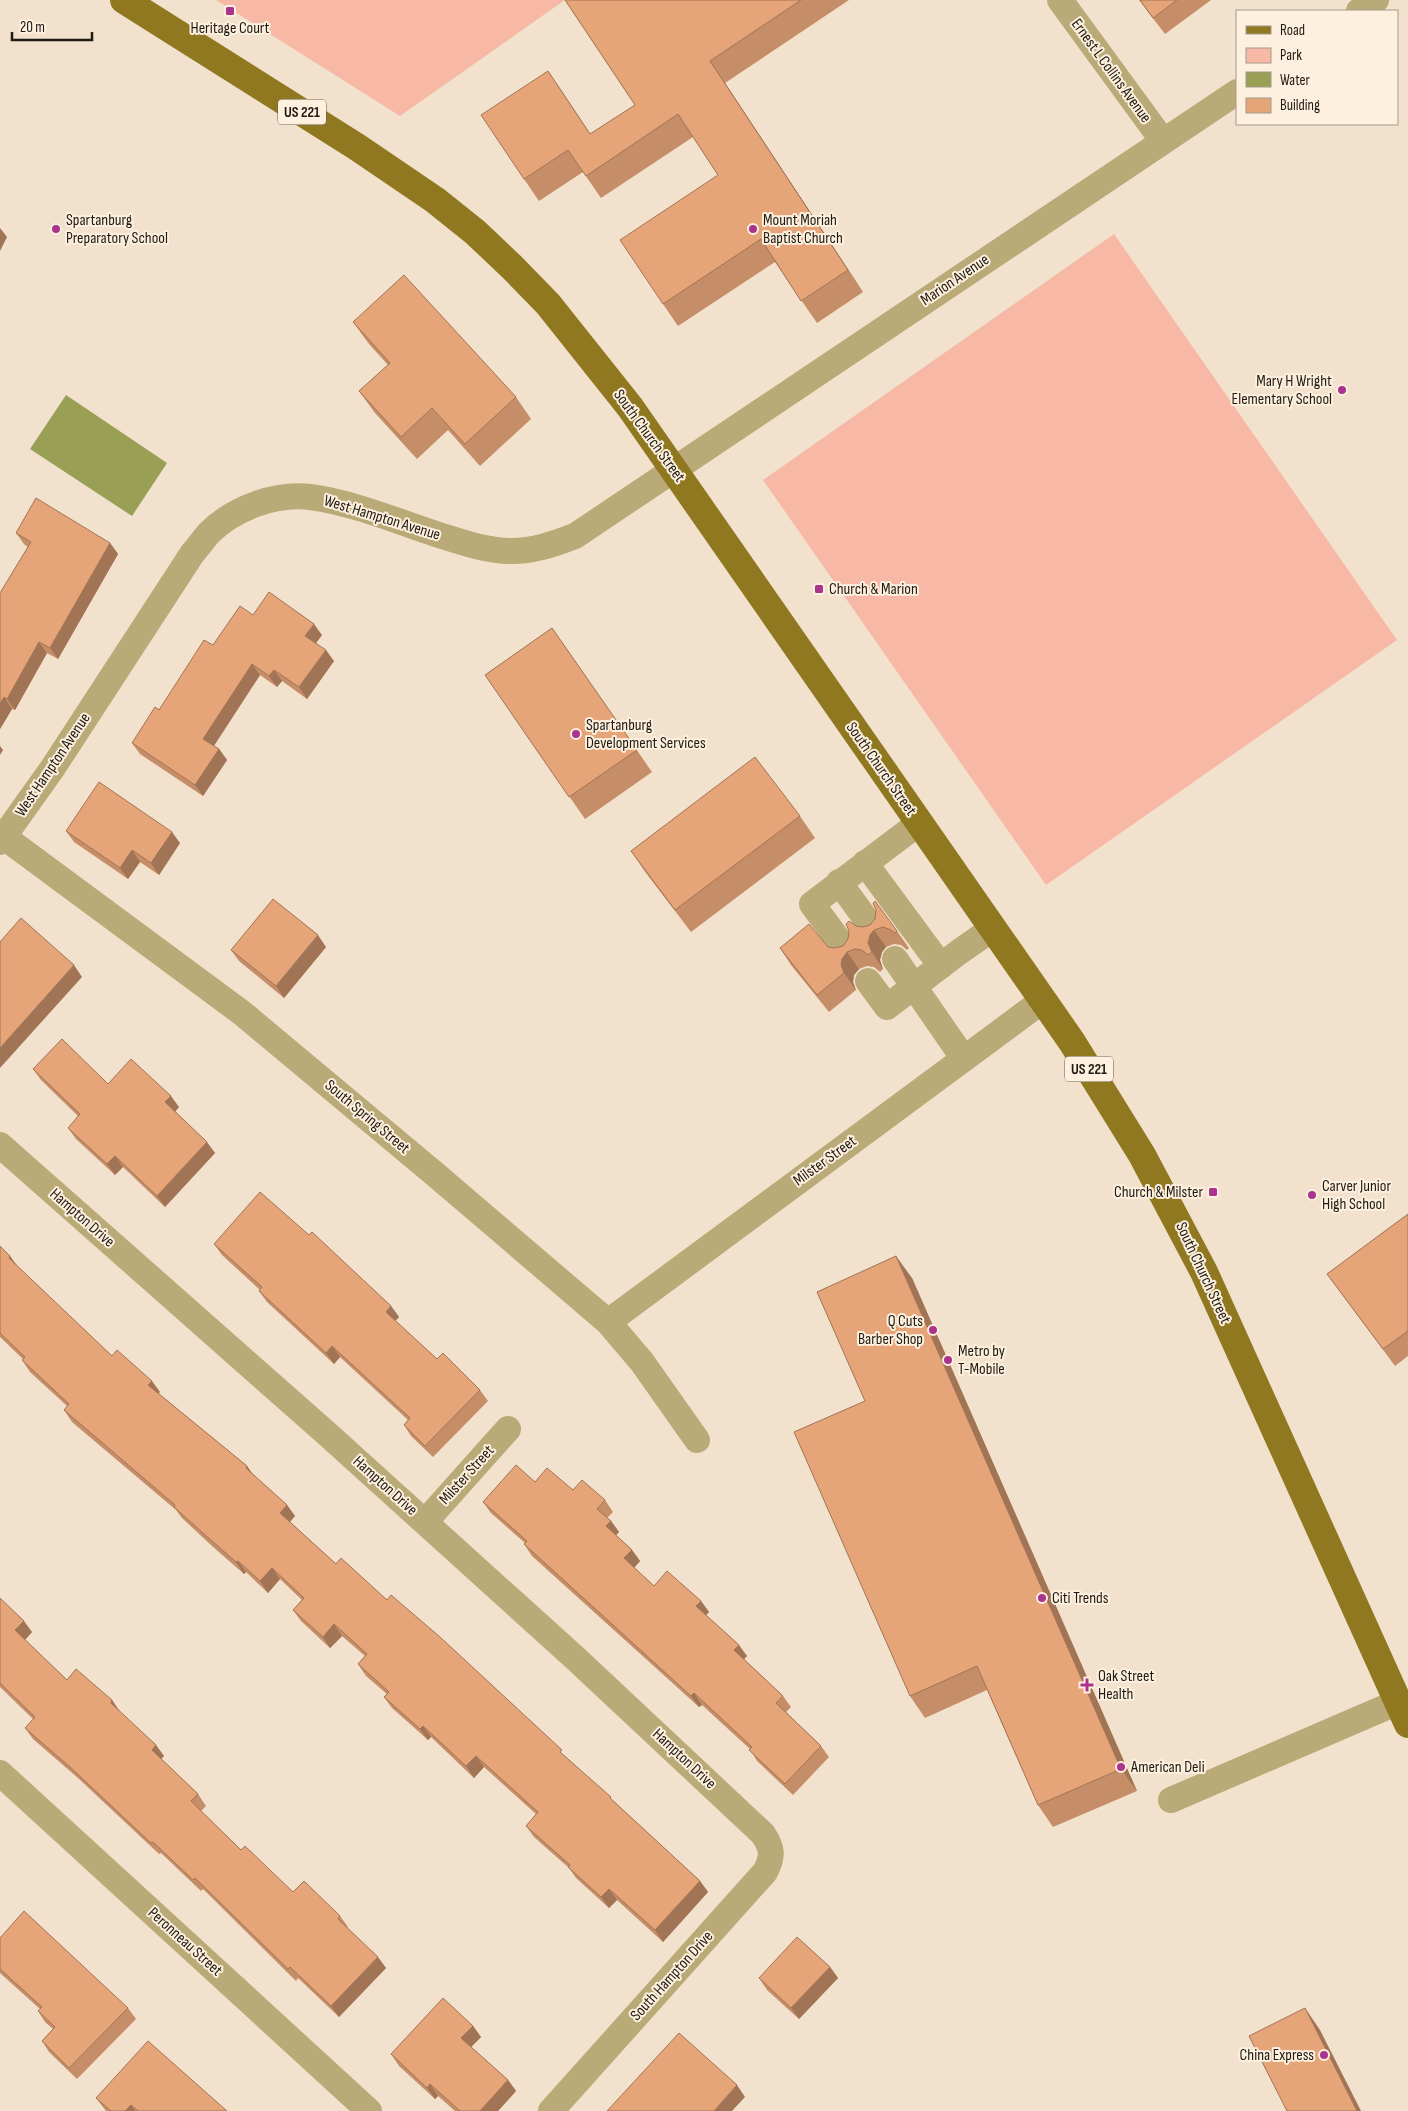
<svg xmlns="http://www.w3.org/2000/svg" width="1408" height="2111" viewBox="0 0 1408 2111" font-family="'Sofia Sans Condensed',sans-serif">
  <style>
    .green { fill: #f7b8a6 }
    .water { fill: #9a9f56 }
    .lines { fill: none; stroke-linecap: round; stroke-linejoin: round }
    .minor { stroke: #b9aa77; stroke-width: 26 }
    .major { stroke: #8f7820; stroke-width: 28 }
    .wall { fill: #c68e68 }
    .shaded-wall { fill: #a17455 }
    .building { fill: #e6a579; stroke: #a17455 }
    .poi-dot { fill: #aa348d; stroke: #fdf0de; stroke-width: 2 }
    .labels { text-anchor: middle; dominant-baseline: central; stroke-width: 4; stroke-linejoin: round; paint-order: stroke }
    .shield { fill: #fdf0de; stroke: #625a4f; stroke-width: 1 }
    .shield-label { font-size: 15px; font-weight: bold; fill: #1f1a12 }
    .poi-label { font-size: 16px; fill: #1f1a12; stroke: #fdf0de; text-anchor: start }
    .street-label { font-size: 16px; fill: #1f1a12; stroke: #fdf0de }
  </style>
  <rect width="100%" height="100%" fill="#f2e2cd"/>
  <path class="green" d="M216,0h349l-165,116z
    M1114,234l283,406 -351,245 -283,-405z"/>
  <path class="water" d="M66,395l101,68 -35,53 -102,-67z"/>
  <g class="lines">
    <path class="minor" d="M1060,0l103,141
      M1359,11l17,-11
      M0,834l242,179 194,162 172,147 34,40 55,78
      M0,842l52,-73 140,-215c6,-7 11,-14 17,-21 25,-25 66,-40 101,-36 41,5 92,26 132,39 22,7 43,14 66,15 23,1 46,-7 67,-15l662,-444
      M865,863l76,103
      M839,882l34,47
      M846,950l-34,-46 107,-81
      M895,959l69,100
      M868,981l19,26 72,-55 33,-23
      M0,1145l325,287 249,225 189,177c10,15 10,23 2,38l-214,239
      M608,1322l434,-321
      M425,1522l83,-93
      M0,1773l369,338
      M1171,1800l227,-98"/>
    <path class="major" d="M124,0l233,147 78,53 40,32 37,35 36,37 82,103 442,635 70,113 62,117 204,452"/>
  </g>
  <path class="wall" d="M565,0h284l-124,83 138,209 -46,31 -42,-61 -97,64 -15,-22 55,-129 -25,-38 -92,61 -18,-26 -44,29 -15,-22 24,-108 42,63 45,-29z
    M1139,0h72l-46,34z
    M353,322l163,75 15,22 -51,47 -32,-36 -31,29 -42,-46 -16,-22 29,-26 -19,-21z
    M16,533l94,10 8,11 -60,105 -11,-6 -32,57 -3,-1 -12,20v-136l28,-46 -4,-3z
    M253,615l69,20 -6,8 18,18 -27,38 -25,-18 -5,6 -17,-12 -46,71 5,3 8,11 -24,36 -63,-42 -8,-11 81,-98z
    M552,628l100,144 -67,47 -100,-144z
    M800,816l15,22 -124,94 -45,-59 -15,-22z
    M66,831l114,12 -21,32 -19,-13 -12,17 -54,-37z
    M876,910l21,21 12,17 -2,2 -6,-5 -7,-1 -8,3 -4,5 -2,8 3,9 -3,3 -6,-5 -7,-1 -8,3 -5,6 -1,7 3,8 -27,22 -38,-47 -11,-17 48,-1 7,1 8,-2 5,-7 8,-13 7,1 7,-2 5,-6z
    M326,947l-42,51 -45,-37 -8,-11z
    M33,1069l75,15 71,23 -4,4 40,42 -50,54 -42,-40 -8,8 -39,-36 -8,-11 10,-12 -37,-36z
    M1408,1214v142l-13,10 -68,-92z
    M309,1235l82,71 8,11 -4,4 42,38 43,31 8,11 -55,56 -22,-21 -7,-11 4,-5 -68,-63 -6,7 -67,-62 -8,-11 1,-1 -38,-35 -8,-11z
    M0,1246l18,21 94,89 48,36 -2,1 89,73 7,10 33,29 8,11 -5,6 46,42 51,36 180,158 133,123 8,11 -45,50 -46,-42 -8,8 -33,-30 -7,-10 -35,-31 -8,-11 10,-12 -52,-47 -10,11 -43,-41 -3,3 -36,-32 -8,-11 3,-3 -21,-18 -8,-12 7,-8 -23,-20 -12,12 -29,-27 -8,-11 9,-10 -22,-21 -12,14 -22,-21 -2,2 -32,-28 -30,-28 -6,-8 -104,-88 -8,-12 3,-4 -37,-34 -8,-12 1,-1 -23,-22z
    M912,1278l225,513 -84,36 -15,-22 -51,-115 -62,28 -15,-22 -45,-295z
    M573,1490l32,10 8,12 -6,6 4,3 8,11 -3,3 16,15 8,11 -6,7 20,18 47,15 8,11 -3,3 41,41 -3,3 39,37 8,11 -5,5 35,34 8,11 -36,38 -36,-34 -7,-12 -48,-44 -3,2 -167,-151 -8,-12 1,-1 -34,-30 -8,-11z
    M0,1598l32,34 -7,8 42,40 45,20 8,12 44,44 -3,3 37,35 8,12 -5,5 40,39 52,42 47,24 8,11 -1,1 39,40 -47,49 -41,-39 -2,3 -93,-92 -2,2 -40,-38 -2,1 -81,-76 -45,-39 -8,-11 8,-9 -33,-32z
    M0,1938l128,70 8,11 -59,60 -28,-27 -7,-11 11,-12 -8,-7 -7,-11 2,-2 -40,-36z
    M830,1967l8,11 -39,41 -32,-29 -8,-12z
    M473,2026l8,11 -10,10 37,33 8,11 -18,20h-43l-17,-15 -3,3 -36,-33 -8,-12z
    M96,2098l131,13h-121z"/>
  <path class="shaded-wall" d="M710,61l15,22 138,209 -15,-22z
    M548,71l15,22 42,63 -15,-22z
    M0,228l7,9 -7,14z
    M110,543l8,11 -60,105 -8,-11z
    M314,624l8,11 -9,12 -8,-11z
    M39,642l8,11 -32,57 -8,-11z
    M326,650l8,11 -27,38 -8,-12z
    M252,664l8,11 -49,75 -8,-11z
    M274,670l8,11 -5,6 -8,-11z
    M4,697l8,12 -12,20v-25z
    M0,746l3,4 -3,5z
    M219,749l8,11 -24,36 -8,-11z
    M172,832l8,11 -21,32 -8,-12z
    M132,850l8,12 -12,17 -8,-11z
    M874,930l12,17 -4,5 -2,8 3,9 -11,-17 -4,-9 2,-8z
    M318,935l8,12 -42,51 -8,-12z
    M847,952l12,17 -5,6 -1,7 3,8 -12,-17 -3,-8 1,-6z
    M74,965l8,12 -82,91v-20z
    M171,1096l8,11 -6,7 -8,-12z
    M207,1142l8,11 -50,54 -8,-11z
    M115,1156l8,11 -8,8 -8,-11z
    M10,1256l8,11 -9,-9z
    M896,1256l16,22 225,513 -16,-22z
    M391,1306l8,11 -6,6 -7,-11z
    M332,1346l8,11 -6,7 -8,-11z
    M152,1381l8,11 -4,4 -8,-11z
    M247,1466l8,12 -9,-10z
    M287,1505l8,11 -7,8 -8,-11z
    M611,1521l8,11 -5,5 -8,-11z
    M632,1550l8,11 -8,9 -8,-12z
    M238,1561l8,11 -2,2 -8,-12z
    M272,1568l8,11 -12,14 -8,-12z
    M701,1601l8,11 -5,5 -8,-11z
    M24,1621l8,11 -9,10 -8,-12z
    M334,1624l8,12 -12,12 -7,-11z
    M739,1645l8,11 -5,5 -8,-11z
    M694,1693l8,12 -3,2 -8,-11z
    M112,1700l8,12 -9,-9z
    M423,1726l8,11 -3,3 -8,-11z
    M156,1745l8,11 -5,5 -7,-11z
    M476,1756l8,11 -10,11 -8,-12z
    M700,1881l8,11 -45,50 -8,-12z
    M609,1889l8,11 -8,8 -8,-11z
    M378,1957l8,11 -47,49 -8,-11z
    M830,1967l8,11 -39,41 -8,-11z
    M1305,2008l15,22 41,81h-4z
    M473,2026l8,11 -12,12 -8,-11z
    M508,2080l8,11 -18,20h-18z
    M430,2084l8,12 -3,3 -8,-11z
    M737,2085l8,12 -13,14h-18z
    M131,2105l4,6h-10z"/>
  <path class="building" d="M565,0h236l-91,61 138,209 -47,31 -40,-62 -98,65 -43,-64 98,-65 -40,-61 -92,62 -18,-26 -44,29 -43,-64 67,-44 42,63 45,-29z
    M1140,0h37l-24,18z
    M404,275l112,122 -51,47 -33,-36 -31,29 -42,-46 31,-28 -37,-41z
    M36,498l74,45 -60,105 -11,-6 -32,57 -3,-2 -4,7v-111l31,-51 -15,-9z
    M269,592l45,32 -9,12 21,14 -27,37 -25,-17 -5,6 -17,-12 -49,75 16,10 -24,36 -63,-42 23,-36 4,3 45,-70 9,5 27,-39 13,9z
    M552,628l85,122 -68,47 -84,-122z
    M755,757l45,59 -125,94 -44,-59z
    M99,782l73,50 -21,31 -19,-13 -12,18 -54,-37z
    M273,899l45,36 -42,51 -45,-36z
    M875,901l22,30 -2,2 -6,-4 -6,-2 -9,3 -4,5 -2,8 4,9 -4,3 -6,-5 -7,-1 -8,3 -5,7 -1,6 3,8 -27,22 -37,-47 29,-24 19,23 7,1 8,-2 5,-7 1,-8 -3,-7 3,-3 7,5 7,1 7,-2 5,-6 1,-9 -3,-7z
    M21,918l53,47 -74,83v-106z
    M62,1039l46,45 23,-25 40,37 -6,6 42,40 -50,54 -42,-40 -8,8 -39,-36 12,-14 -47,-45z
    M260,1192l49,43 3,-3 79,74 -5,6 51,47 6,-6 37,37 -55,56 -21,-21 6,-7 -78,-72 -6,7 -67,-62 3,-4 -48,-43z
    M1408,1214v117l-25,18 -56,-75z
    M0,1246l10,10 -1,2 103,98 5,-6 35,31 -4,4 99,81 -1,2 41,37 -7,8 56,51 5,-6 46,42 4,-5 49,42 122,113 -2,2 51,45 -1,1 90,83 -45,49 -46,-41 -8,8 -33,-30 2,-2 -44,-39 12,-14 -62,-56 -10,10 -43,-40 -3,3 -36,-32 5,-5 -31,-28 9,-10 -33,-30 -11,13 -30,-27 11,-12 -32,-30 -12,13 -22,-20 -2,1 -32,-28 -30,-27 1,-2 -111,-95 5,-6 -47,-44 3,-3 -25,-24z
    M896,1256l225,513 -83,36 -61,-139 -67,30 -116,-264 71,-31 -48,-109z
    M516,1465l19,17 12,-14 26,22 9,-10 23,20 -8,9 14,12 -5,5 26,24 -8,8 30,28 13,-15 34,30 -5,5 43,39 -5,5 49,46 -7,7 45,43 -36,38 -36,-34 3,-3 -58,-54 -3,3 -167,-152 3,-3 -44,-39z
    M0,1598l24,23 -9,9 52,50 9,-11 36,31 -1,3 45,42 -4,5 46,44 -7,7 50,49 4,-4 48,46 11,-11 36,35 -2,3 40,38 -47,49 -41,-39 -2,2 -93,-91 -2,2 -40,-38 -2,1 -81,-76 -45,-39 10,-11 -35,-34z
    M24,1911l104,97 -59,60 -27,-27 13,-14 -17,-16 4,-4 -42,-38v-31z
    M797,1937l33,30 -39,41 -32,-30z
    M443,1998l30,28 -12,12 47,42 -28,31h-20l-30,-27 -3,4 -36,-34z
    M1305,2008l52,103h-70l-38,-75z
    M679,2033l58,52 -23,26h-107z
    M148,2041l79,70h-89l-7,-6 -6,6h-14l-15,-13z"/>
  <g class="poi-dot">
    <rect x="225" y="6" width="10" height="10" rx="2.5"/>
    <circle cx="56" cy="229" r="5"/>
    <circle cx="753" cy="229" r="5"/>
    <circle cx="1342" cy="390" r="5"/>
    <rect x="814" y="584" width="10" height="10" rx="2.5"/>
    <circle cx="576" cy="734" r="5"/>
    <rect x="1208" y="1187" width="10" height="10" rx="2.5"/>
    <circle cx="1312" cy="1195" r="5"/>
    <circle cx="933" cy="1330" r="5"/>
    <circle cx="948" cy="1360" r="5"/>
    <circle cx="1042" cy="1598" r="5"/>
    <path d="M1084.5 1677.5h5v5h5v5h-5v5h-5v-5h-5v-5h5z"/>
    <circle cx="1121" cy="1767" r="5"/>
    <circle cx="1324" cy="2055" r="5"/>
  </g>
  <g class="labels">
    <g class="shield">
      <rect x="278" y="99.5" width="48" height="25" rx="4"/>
      <rect x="1065" y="1056.5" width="48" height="25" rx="4"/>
    </g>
    <g class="shield-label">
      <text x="302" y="112">US 221</text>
      <text x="1089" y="1069">US 221</text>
    </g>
    <g class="poi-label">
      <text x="230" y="28" text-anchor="middle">Heritage Court</text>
      <text x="66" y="220">Spartanburg<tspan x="66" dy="18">Preparatory School</tspan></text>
      <text x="763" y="220">Mount Moriah<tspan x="763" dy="18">Baptist Church</tspan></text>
      <text x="1332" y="381" text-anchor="end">Mary H Wright<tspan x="1332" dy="18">Elementary School</tspan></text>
      <text x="829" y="589">Church &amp; Marion</text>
      <text x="586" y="725">Spartanburg<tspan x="586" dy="18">Development Services</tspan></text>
      <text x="1322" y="1186">Carver Junior<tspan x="1322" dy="18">High School</tspan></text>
      <text x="1203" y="1192" text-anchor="end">Church &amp; Milster</text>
      <text x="923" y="1321" text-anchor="end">Q Cuts<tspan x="923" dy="18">Barber Shop</tspan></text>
      <text x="958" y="1351">Metro by<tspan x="958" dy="18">T-Mobile</tspan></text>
      <text x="1052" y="1598">Citi Trends</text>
      <text x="1098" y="1676">Oak Street<tspan x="1098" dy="18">Health</tspan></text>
      <text x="1131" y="1767">American Deli</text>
      <text x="1314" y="2055" text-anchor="end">China Express</text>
    </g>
    <g class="street-label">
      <text transform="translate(1111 71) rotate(54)">Ernest L Collins Avenue</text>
      <text transform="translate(955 280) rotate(-34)">Marion Avenue</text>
      <text transform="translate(649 436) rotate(54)">South Church Street</text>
      <text transform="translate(382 518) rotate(17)">West Hampton Avenue</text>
      <text transform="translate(53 765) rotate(-56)">West Hampton Avenue</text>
      <text transform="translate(881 769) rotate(55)">South Church Street</text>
      <text transform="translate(367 1117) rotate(40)">South Spring Street</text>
      <text transform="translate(825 1161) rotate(-36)">Milster Street</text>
      <text transform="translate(82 1218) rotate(41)">Hampton Drive</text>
      <text transform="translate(1203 1273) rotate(65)">South Church Street</text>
      <text transform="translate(467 1475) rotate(-48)">Milster Street</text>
      <text transform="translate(385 1486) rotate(42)">Hampton Drive</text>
      <text transform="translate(684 1759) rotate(43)">Hampton Drive</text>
      <text transform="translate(185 1942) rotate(42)">Peronneau Street</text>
      <text transform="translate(672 1976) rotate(-48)">South Hampton Drive</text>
    </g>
  </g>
  <rect x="1236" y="10" width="162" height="115" fill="#fdf0de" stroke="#a49a8c"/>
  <rect x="1246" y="26" width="25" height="8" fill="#8f7820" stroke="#a49a8c"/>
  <text x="1280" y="35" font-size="15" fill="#1f1a12">Road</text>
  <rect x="1246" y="48" width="25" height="15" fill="#f7b8a6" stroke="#a49a8c"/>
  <text x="1280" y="60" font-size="15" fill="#1f1a12">Park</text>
  <rect x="1246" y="72" width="25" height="15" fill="#9a9f56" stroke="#a49a8c"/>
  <text x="1280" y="85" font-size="15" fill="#1f1a12">Water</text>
  <rect x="1246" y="98" width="25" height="15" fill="#e6a579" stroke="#a49a8c"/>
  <text x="1280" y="110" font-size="15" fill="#1f1a12">Building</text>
  <path d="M12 32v8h80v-8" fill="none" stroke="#1f1a12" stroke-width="2.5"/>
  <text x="20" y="32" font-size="15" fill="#1f1a12" stroke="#fdf0de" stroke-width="4" paint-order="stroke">20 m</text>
</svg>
